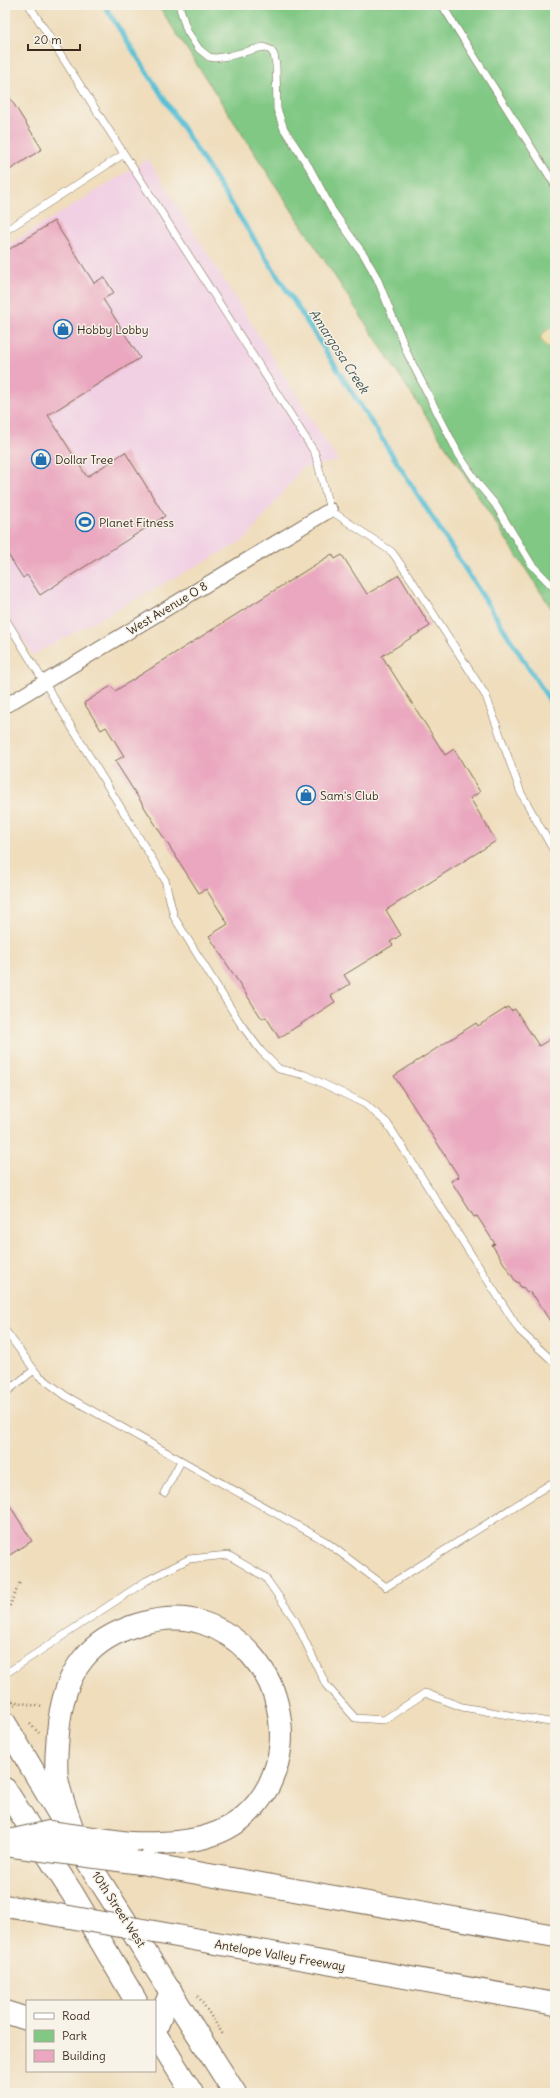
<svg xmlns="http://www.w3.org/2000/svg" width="560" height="2098" viewBox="0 0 560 2098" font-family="Delius,sans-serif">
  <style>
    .built { fill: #f1d0e4 }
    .green { fill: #80c884; stroke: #5e7951 }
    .sand { fill: #eeda9e; stroke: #94825e }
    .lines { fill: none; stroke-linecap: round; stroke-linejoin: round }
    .stream { stroke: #58c0d5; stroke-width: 5 }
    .building { fill: #eaa7bf }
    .lane-casing { stroke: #7a6955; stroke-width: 8 }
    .street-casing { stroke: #7a6955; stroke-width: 16 }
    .primary-casing { stroke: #7a6955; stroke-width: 24 }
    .highway-casing { stroke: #7a6955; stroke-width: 24 }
    .path { stroke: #7a6955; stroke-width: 2.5; stroke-dasharray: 1 3; stroke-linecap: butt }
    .lane { stroke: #fff; stroke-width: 7 }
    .street { stroke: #fff; stroke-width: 14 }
    .primary { stroke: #fff; stroke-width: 22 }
    .highway { stroke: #fff; stroke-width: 22 }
    .highway-bridge-casing { stroke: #7a6955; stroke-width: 24; stroke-linecap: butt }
    .highway-bridge { stroke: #fff; stroke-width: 22 }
    .labels { text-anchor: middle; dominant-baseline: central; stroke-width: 3; stroke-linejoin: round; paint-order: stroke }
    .poi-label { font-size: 12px; fill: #3b2a1e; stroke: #f7f3e8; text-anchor: start }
    .street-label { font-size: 12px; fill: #3b2a1e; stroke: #f7f3e8 }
    .water-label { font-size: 13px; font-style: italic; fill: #445755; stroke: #f7f3e8 }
  </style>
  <rect width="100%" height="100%" fill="#f7f3e8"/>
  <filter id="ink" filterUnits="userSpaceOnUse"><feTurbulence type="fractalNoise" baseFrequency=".025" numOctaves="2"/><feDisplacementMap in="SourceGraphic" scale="8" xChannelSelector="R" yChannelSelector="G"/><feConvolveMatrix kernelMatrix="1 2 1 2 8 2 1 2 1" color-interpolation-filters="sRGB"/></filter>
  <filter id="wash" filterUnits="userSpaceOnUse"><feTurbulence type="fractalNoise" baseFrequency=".012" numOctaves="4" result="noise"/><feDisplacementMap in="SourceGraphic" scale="16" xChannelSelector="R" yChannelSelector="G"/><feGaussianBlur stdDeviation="0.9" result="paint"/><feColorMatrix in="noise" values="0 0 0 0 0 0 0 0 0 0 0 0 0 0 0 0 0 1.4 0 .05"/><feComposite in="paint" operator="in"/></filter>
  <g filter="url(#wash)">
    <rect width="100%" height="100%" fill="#efddbc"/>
    <path class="built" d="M148,159l190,302 -36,7 -56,71 -213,116 -28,-44v-364z"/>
    <path class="green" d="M158,5h397v609z"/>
    <path class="sand" d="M555,326v20l-8,1 -7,-8 4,-7z"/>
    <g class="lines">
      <path class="stream" d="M104,5l451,704"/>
    </g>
    <g id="blocks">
      <path class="building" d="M5,90l37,59 -37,24z
        M54,221l40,62 10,-6 10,16 -11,6 37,59 -92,57 39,62 38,-25 40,64 -125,79 -13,-20 -4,3 -18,-28v-298z
        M332,554l3,5 7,-4 25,39 32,-19 31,51 -48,30 63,99 9,-6 26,43 -10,6 26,43 -110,69 15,25 -11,7 3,3 -49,30 6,9 -19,12 4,6 -56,36 -13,-21 -4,2 -53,-83 19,-12 -22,-35 -7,4 -84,-132 9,-5 -18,-29 -5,3 -17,-27 27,-17 4,5z
        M508,1007l3,4 4,-2 24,37 16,-10v293l-21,-33 -1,1 -4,-6 -2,1 -4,-5 -2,1 -3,-6h-2l-24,-37 3,-1 -18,-28 -3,1 -23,-36 8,-4 -65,-101 82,-53 2,3z
        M5,1498l27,43 -27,17z"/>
    </g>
  </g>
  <g filter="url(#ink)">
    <use href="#blocks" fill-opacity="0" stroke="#7a6955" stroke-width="1"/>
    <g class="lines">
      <defs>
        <path id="lane" d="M29,5l286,448 15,57 62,42 21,30 73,114 35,97 34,60
          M179,5l8,26 12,18 10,8 6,1 14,-2 34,-9 8,3 3,5 2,10 1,44 7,20 25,38 23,43 32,45 13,23 31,77 51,100 20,30 16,19 37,61 23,24
          M442,5l113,180
          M5,231l119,-77
          M5,618l160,262 9,37 66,106 21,28 18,18 26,6 60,29 22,19 133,208 35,32
          M5,1330l33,45 28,21 259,145 61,46 169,-106
          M5,1393l29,-23
          M164,1493l17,-32
          M5,1674l141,-93 43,-22 39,-4 37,22 30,43 31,65 29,33 29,2 41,-27 37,14 93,16"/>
        <path id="street" d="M5,706l325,-196"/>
        <path id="primary" d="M5,1723l74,125 156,245
          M5,1789l69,107 62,105
          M155,2033l37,60"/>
        <path id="highway" d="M79,1848c-7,-23 -18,-47 -22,-70 -2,-14 0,-30 1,-45 2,-26 8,-53 25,-74 25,-31 82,-49 120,-36 37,12 65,44 74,81 7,29 5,54 -8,81 -29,56 -84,60 -140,58
          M141,1863l414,73
          M5,1906l25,4
          M188,1938l367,66
          M5,2012l22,7
          M155,2031l16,-40"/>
      </defs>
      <use href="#lane" class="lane-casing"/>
      <use href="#street" class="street-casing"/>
      <use href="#primary" class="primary-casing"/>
      <use href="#highway" class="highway-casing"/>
      <path class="path" d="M5,1617l15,-35
        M5,1692l7,9 30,6
        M12,1701l5,6
        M30,1724l9,9
        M198,1996l26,40"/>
      <use href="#lane" class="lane"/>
      <use href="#street" class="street"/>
      <use href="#primary" class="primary"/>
      <use href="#highway" class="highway"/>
      <defs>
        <path id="highway-bridge" d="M9,1841l40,-9 80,11
          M5,1845l136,18
          M30,1910l158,28"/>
      </defs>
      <use href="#highway-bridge" class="highway-bridge-casing"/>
      <use href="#highway-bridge" class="highway-bridge"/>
    </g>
  </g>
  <defs>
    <symbol id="shop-ring" viewBox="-11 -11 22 22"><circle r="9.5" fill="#f7f3e8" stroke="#1f6fb2" stroke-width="1.5"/><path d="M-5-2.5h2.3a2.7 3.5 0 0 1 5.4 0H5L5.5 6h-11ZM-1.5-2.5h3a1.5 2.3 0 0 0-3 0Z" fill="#1f6fb2"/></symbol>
    <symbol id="stadium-ring" viewBox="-11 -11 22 22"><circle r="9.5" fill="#f7f3e8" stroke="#1f6fb2" stroke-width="1.5"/><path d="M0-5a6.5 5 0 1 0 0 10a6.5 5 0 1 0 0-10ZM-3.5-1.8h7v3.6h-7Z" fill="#1f6fb2"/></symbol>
  </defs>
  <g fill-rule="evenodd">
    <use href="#shop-ring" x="52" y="318" width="22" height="22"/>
    <use href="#shop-ring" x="30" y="448" width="22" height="22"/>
    <use href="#stadium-ring" x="74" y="511" width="22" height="22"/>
    <use href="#shop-ring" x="295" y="784" width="22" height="22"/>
  </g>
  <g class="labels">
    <g class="poi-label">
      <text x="77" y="329">Hobby Lobby</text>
      <text x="55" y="459">Dollar Tree</text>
      <text x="99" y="522">Planet Fitness</text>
      <text x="320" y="795">Sam's Club</text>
    </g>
    <g class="street-label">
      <text transform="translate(167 608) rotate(-31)">West Avenue O 8</text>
      <text transform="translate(119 1909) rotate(57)">10th Street West</text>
      <text transform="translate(280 1955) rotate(10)">Antelope Valley Freeway</text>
    </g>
    <g class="water-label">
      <text transform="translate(339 351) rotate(57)">Amargosa Creek</text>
    </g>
  </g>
  <rect width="560" height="2098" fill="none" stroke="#f7f3e8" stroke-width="20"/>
  <rect x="26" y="2000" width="130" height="72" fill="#f7f3e8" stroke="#aca397"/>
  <rect x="34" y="2013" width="20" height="6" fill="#ffffff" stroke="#aca397"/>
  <text x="62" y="2020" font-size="12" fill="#3b2a1e">Road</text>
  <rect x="34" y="2030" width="20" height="12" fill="#80c884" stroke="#aca397"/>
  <text x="62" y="2040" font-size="12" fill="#3b2a1e">Park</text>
  <rect x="34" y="2050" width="20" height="12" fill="#eaa7bf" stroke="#aca397"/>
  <text x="62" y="2060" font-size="12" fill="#3b2a1e">Building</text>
  <path d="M28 44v6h52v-6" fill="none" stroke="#3b2a1e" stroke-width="2"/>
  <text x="34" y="44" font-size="12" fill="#3b2a1e" stroke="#f7f3e8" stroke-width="3" paint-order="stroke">20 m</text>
</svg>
